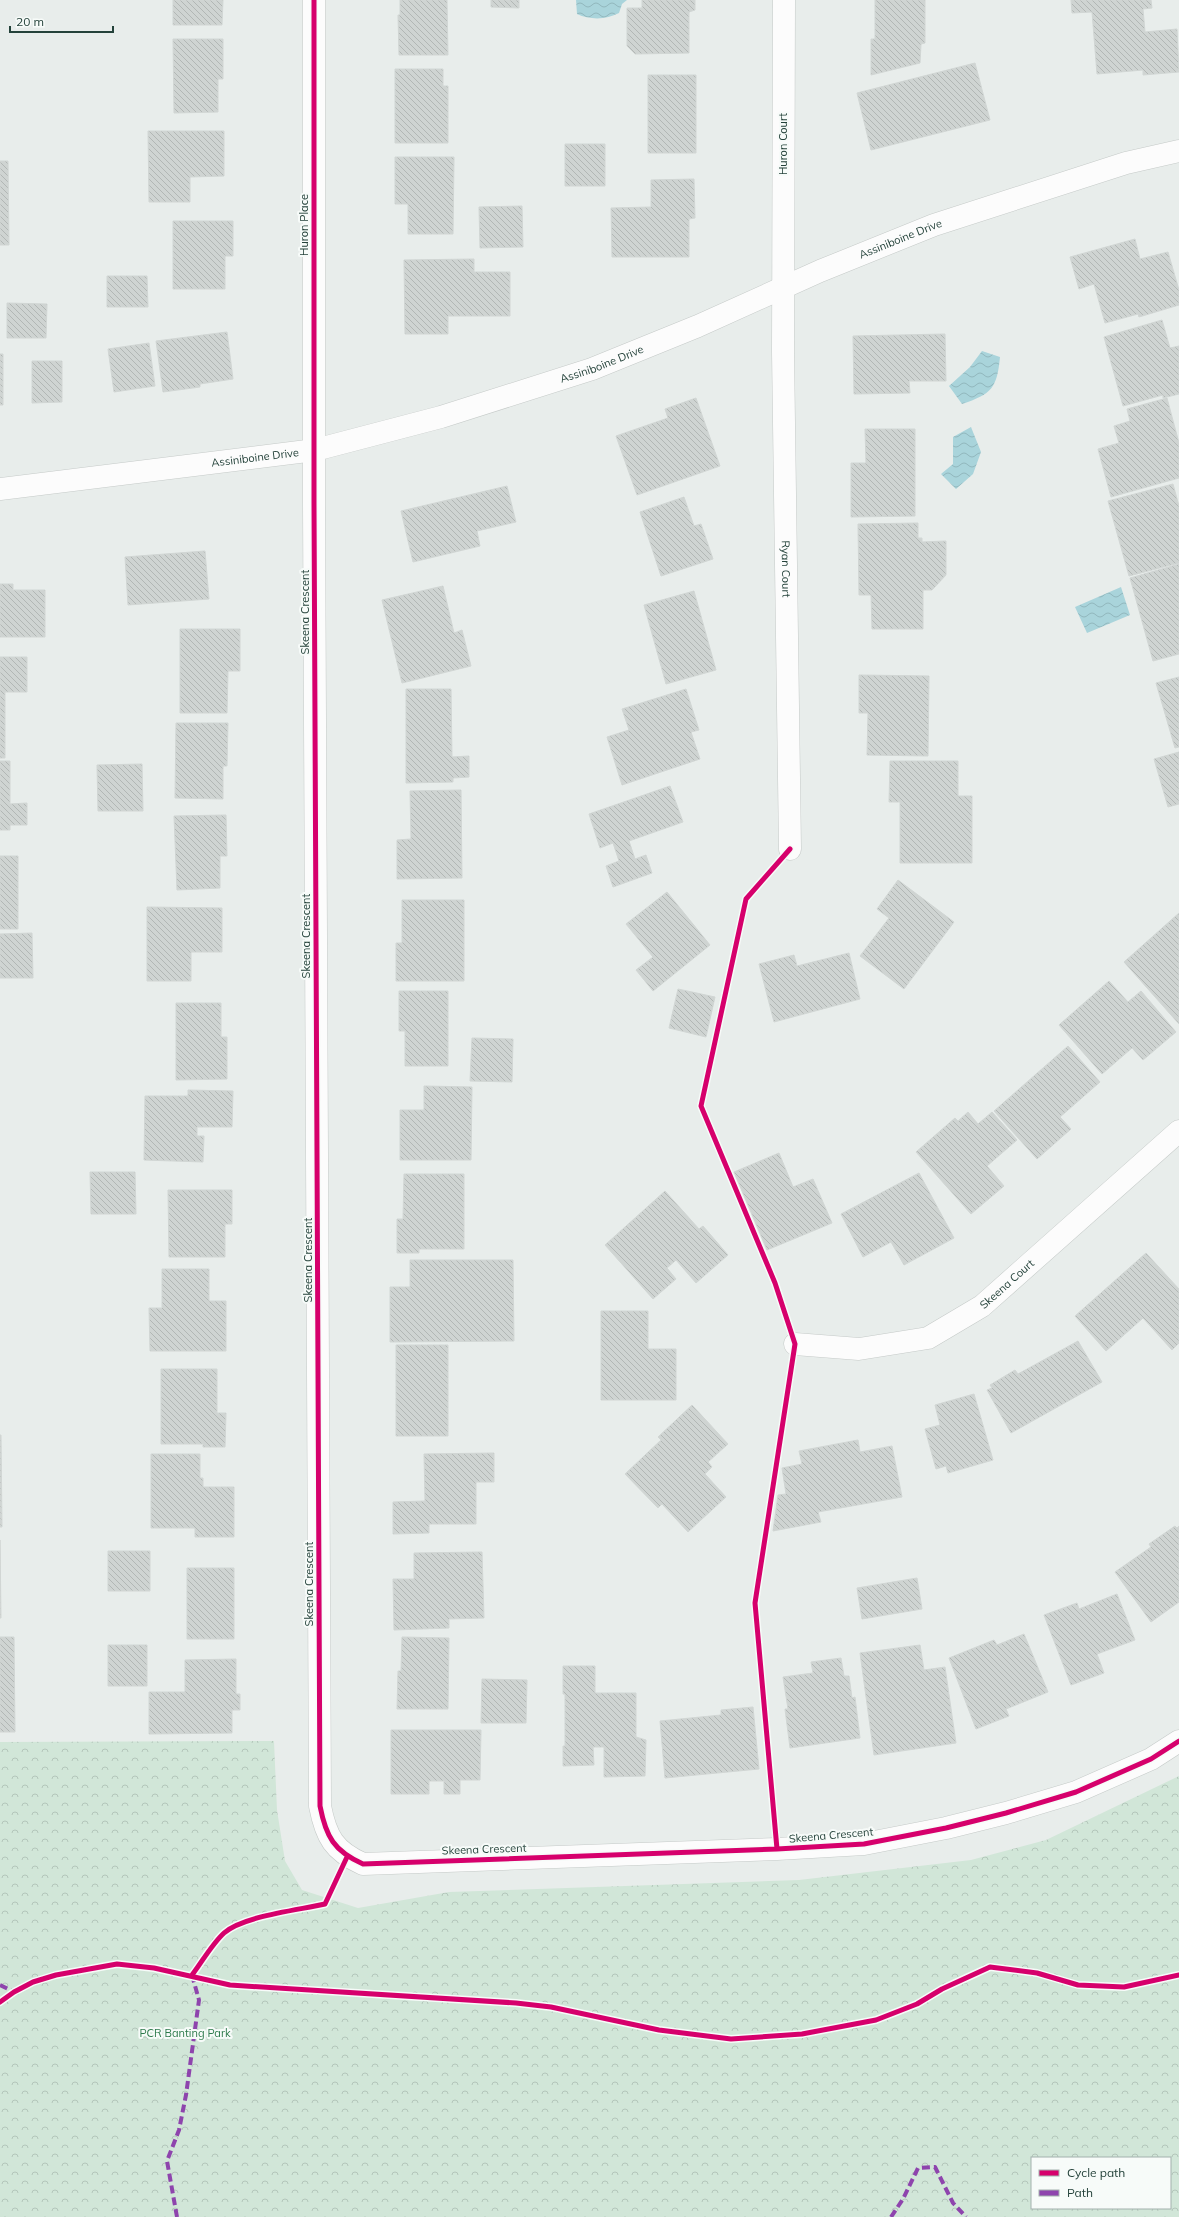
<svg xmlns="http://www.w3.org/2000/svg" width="1179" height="2217" viewBox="0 0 1179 2217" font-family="Mulish,sans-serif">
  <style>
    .park { fill: url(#park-crowns); fill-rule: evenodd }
    .water { fill: url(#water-waves) }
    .building { fill: url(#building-back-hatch); stroke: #d1d6d4 }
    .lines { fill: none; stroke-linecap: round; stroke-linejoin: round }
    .minor-casing { stroke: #c5cac8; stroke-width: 23 }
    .tertiary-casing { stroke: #c5cac8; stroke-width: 23 }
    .minor { stroke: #fcfcfc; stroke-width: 22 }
    .tertiary { stroke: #fcfcfc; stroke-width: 22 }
    .quiet { stroke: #8e44ad; stroke-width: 4; stroke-dasharray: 8 4; stroke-linecap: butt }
    .cycleway-casing { stroke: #f7fbf9; stroke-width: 8 }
    .cycleway { stroke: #d6006c; stroke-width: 5 }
    .labels { text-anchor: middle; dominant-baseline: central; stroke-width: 4; stroke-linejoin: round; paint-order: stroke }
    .street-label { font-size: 11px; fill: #24423a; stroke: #f7fbf9 }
    .park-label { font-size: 11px; fill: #2d7a4b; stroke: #f7fbf9 }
  </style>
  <defs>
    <pattern id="park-crowns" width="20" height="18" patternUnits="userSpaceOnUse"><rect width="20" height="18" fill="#d1e6d8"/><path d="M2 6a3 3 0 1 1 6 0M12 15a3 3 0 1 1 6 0" fill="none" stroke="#b3c6ba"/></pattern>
    <pattern id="water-waves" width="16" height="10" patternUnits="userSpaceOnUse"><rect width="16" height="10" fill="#a9d4db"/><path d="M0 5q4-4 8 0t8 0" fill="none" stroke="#91b7bd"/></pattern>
    <pattern id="building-back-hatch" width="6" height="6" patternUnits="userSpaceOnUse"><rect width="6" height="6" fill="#cfd4d2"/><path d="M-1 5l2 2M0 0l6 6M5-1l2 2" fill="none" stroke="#b2b7b5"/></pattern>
  </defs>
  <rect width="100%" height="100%" fill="#e8edeb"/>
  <path class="park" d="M274,1741l3,69 8,51 17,29 56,18 91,-16 350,-12 172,-20 75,-20 133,-64v441h-1179v-475zM1032,2158h138v50h-138z"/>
  <path class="water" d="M576,0h51l-5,4 -3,9c-13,7 -29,7 -42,1z
    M982,351l18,6c-3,31 -8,37 -38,47l-13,-18 21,-19z
    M971,427l10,25 -8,22 -17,15 -15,-15 12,-10v-27z
    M1121,587l9,28 -43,18 -12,-26z"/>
  <path class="building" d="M173,0h50l-1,25h-49z
    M400,0h47l1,55h-49l-1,-40h2z
    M491,0h28v8l-28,-1z
    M642,0h53v10l-6,2v41l-54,1 -8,-8v-38h15z
    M875,0h50v43l-4,1 -1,19 -49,12v-36h4z
    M1071,0h80l1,8 -9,1 2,23 32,-3 2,43 -36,3v-5l-46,4 -5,-62 -20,1z
    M173,39h50v40h-5v33l-44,1z
    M975,63l15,57 -119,30 -14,-57z
    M395,69h48v17h5v57h-53z
    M648,75h48v78h-48z
    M148,131h76v45l-34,1v25h-41z
    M565,144h40v42h-40z
    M395,157h59l-1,77h-45v-30h-13z
    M0,161h8l1,84h-9z
    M694,179l1,39 -6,1v38h-77l-1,-49 40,-1v-27z
    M522,206l1,41 -43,1 -1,-41z
    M173,221h60v35h-8v33h-52z
    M1135,239l5,20 28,-7 11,38v15l-40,12 -1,-3 -33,9 -11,-39 -15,5 -9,-32z
    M474,259v13h36v44h-62v18h-43l-1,-74z
    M107,276h40l1,31h-41z
    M7,303l40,1 -1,34h-39z
    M1162,320l8,28 9,-2v48l-16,4v-3l-40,11 -19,-69z
    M227,332l6,47 -33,5v3l-37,5 -7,-51z
    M945,334l1,47h-37l1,12 -56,1 -1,-58z
    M149,343l6,43 -41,6 -6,-43z
    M0,354h3v51h-3z
    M32,361h30v41l-30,1z
    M696,398l24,68 -83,29 -21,-59 52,-18 -3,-9z
    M1167,398l12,45v35l-68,19 -13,-48 21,-6 -5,-17 16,-5 -3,-12z
    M865,429h50v87l-64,1v-54h15z
    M1173,484l6,22v57l-50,13 -21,-75z
    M507,486l9,36 -39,9 3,15 -67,16 -12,-51z
    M684,497l10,29 7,-2 12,35 -52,17 -21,-64z
    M918,523v15h4v4l24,-1v34l-14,15h-9v39h-51l-1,-34h-12l-1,-71z
    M205,551l4,48 -81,6 -3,-48z
    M1179,564v90l-26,7 -23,-83z
    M0,584h13v6h32v47h-45z
    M443,586l11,47 8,-3 9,36 -69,17 -20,-83z
    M694,591l22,79 -50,14 -22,-79z
    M180,629h60v42h-12l-1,42h-47z
    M0,657h27v35h-22v66h-5z
    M859,675l70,1 -1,80 -61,-1 1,-42h-9z
    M1179,677v70l-4,1 -19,-65z
    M406,689h45l1,68 17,-1v21l-16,1v4l-47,1z
    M686,689l13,41 -8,2 9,27 -78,26 -15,-48 22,-7 -7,-21z
    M176,723h52l-1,43h-4v33l-48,-1z
    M1179,752v52l-11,3 -14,-48z
    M0,761h10v43l17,-1v22h-17v5h-10z
    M890,761h68v35h14v67h-72v-61h-11z
    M142,764l1,47h-45l-1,-46z
    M670,786l13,36 -54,19 6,18 11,-4 6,18 -39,14 -7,-21 13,-5 -6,-18 -13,5 -11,-34z
    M461,790l1,88 -65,1v-39l14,-1 -1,-48z
    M226,815l1,41h-7v32l-43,2 -3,-74z
    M0,856h18v73h-18z
    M898,880l56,42 -50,67 -44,-33 29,-38 -12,-9z
    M667,892l43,53 -57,46 -17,-21 17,-13 -27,-33z
    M402,900h62v81h-68v-38h6z
    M147,907l75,1v44h-31v29h-44z
    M1179,913v111l-55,-62z
    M32,933l1,45h-33v-44z
    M849,953l11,46 -86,23 -15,-58 35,-9 3,11z
    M1109,981l19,21 13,-11 35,41 -33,28 -11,-12 -30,26 -43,-49z
    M678,989l37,8 -9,40 -37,-9z
    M399,991h49v75h-43v-35h-6z
    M176,1003h45v34h6v42l-51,1z
    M472,1038l41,1 -1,43 -42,-1z
    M1068,1046l32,36 -40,35 11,12 -34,30 -43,-48z
    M424,1086l48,1 -1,73h-71v-50h24z
    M188,1090l45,1 -1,36h-35v9h7l-1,26 -59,-2 1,-64h43z
    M968,1112l10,12 14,-12 25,28 -30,26 17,20 -33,28 -55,-62 39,-34 3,3z
    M779,1153l14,34 20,-8 19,44 -65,27 -33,-78z
    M90,1172h45l1,42h-45z
    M919,1173l35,65 -50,27 -13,-23 -28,15 -22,-43z
    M404,1174h60v75h-45v4h-22v-34h6z
    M168,1190h64v34h-7v33h-56z
    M665,1191l34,38 4,-3 25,29 -32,28 -20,-23 -9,8 9,11 -23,20 -48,-54z
    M1146,1253l33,36v54l-7,7 -29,-32 -37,33 -31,-35z
    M410,1260h103l1,81 -124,1v-55h20z
    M162,1269h47v32h17v50h-76l-1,-43h13z
    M601,1311h47v38h28v51h-75z
    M1078,1341l24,41 -91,51 -24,-43 5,-2 -2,-3 25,-15 3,4z
    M396,1345h52v91h-52z
    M161,1369h56v44h9l-1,34h-22v-3h-42z
    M974,1394l19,66 -45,13 -2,-7 -10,3 -11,-40 15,-4 -5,-20z
    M692,1405l36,39 -20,18 4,5 -7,7 21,23 -38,35 -26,-28 -4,4 -33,-34 36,-34 -3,-3z
    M0,1435h1l1,92h-2z
    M858,1440l2,12 32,-6 10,51 -84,15 3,10 -48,9 5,-36 8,-1 -4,-26 20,-4 -3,-13z
    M494,1453v29h-18v42h-47v9l-36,1v-32l32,-1 -1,-47z
    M151,1454h49v24h3v9h31v50h-39v-9h-44z
    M1175,1526l2,2 2,-2v76l-28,20 -36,-50 36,-25 -2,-3z
    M0,1540l1,78h-1z
    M108,1551h42v40h-42z
    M482,1552l2,66 -35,1v9l-55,2 -1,-51h21v-26z
    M187,1568h47v71h-47z
    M917,1578l5,31 -60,10 -5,-31z
    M1117,1594l18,46 -38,14 7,19 -33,12 -27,-70 33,-12 2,6z
    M1024,1634l24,58 -42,17 3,7 -33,13 -27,-71 45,-18 3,5z
    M0,1637h14l1,95h-15z
    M402,1637l47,1 -1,71h-51l1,-38h3z
    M108,1645h39v41h-39z
    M920,1645l4,25 21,-3 11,76 -82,12 -14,-102z
    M841,1658l3,18h5l3,22 3,-1 5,41 -70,10 -5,-39h3l-5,-32 30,-4 -2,-11z
    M236,1659v35h4v16h-8v23l-83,1v-42h36v-32z
    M563,1666h32v27h41v44l10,3 -1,36 -41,1v-30h-11l1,18 -31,1v-20h2v-52h-2z
    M482,1679l45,1 -1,43h-45z
    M753,1707l6,62 -94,9 -5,-57 61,-6v-5z
    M391,1730h90l-1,50h-20v14h-16v-13h-15v13h-38z"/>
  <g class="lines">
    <defs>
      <g id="minor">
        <path d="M314,0v503l6,1303c6,31 14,45 43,58l414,-15 87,-5 82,-16 60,-15 70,-21 75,-33 28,-18"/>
        <path id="s1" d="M784,0l-1,352 7,497"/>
        <path id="s2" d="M795,1344l64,5 69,-11 54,-32 197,-175"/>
      </g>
      <g id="tertiary">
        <path id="s3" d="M0,489l315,-39 126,-33 151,-48 106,-43 122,-55 114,-46 192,-62 53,-12"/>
      </g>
    </defs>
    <use href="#minor" class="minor-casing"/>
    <use href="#tertiary" class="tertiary-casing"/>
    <use href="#minor" class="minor"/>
    <use href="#tertiary" class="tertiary"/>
    <path class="quiet" d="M0,1985l14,7
      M177,2217l-10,-56 12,-31 7,-35 13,-95 -7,-25
      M891,2217l12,-18 15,-31 17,-1 18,36 13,14"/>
    <defs>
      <path id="cycleway" d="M314,0v503l6,1303c6,31 14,45 43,58l414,-15 87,-5 82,-16 60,-15 70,-21 75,-33 28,-18
        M777,1849l-22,-246 40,-259 -20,-61 -74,-177 45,-207 44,-50
        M192,1975c10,-13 20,-31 32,-42 19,-17 75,-23 101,-29l22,-47
        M0,2002l14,-10 19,-10 23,-7 61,-11 37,4 76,17 286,18 35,4 108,23 72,9 71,-5 74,-14 41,-16 25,-15 48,-22 47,6 41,12 46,2 55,-12"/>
    </defs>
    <use href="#cycleway" class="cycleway-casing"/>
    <use href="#cycleway" class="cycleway"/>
  </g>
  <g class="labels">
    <g class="street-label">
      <text transform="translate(783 144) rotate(-90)">Huron Court</text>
      <text transform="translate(304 225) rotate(-90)">Huron Place</text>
      <text stroke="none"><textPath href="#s3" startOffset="941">Assiniboine Drive</textPath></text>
      <text stroke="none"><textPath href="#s3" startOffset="617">Assiniboine Drive</textPath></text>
      <text stroke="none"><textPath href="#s3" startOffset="257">Assiniboine Drive</textPath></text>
      <text stroke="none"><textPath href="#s1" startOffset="569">Ryan Court</textPath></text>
      <text transform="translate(305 612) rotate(-90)">Skeena Crescent</text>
      <text transform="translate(306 936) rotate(-90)">Skeena Crescent</text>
      <text transform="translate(308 1260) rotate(-90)">Skeena Crescent</text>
      <text stroke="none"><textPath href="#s2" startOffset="230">Skeena Court</textPath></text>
      <text transform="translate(309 1584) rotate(-90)">Skeena Crescent</text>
      <text transform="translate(831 1835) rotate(-5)">Skeena Crescent</text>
      <text transform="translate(484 1849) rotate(-2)">Skeena Crescent</text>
    </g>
    <g class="park-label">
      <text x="185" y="2033">PCR Banting Park</text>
    </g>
  </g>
  <rect x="1031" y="2157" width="140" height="52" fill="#f7fbf9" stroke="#a3b1ad"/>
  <rect x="1039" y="2170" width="20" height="6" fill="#d6006c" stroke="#a3b1ad"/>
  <text x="1067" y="2177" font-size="12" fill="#24423a">Cycle path</text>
  <rect x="1039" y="2190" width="20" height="6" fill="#8e44ad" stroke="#a3b1ad"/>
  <text x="1067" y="2197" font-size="12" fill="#24423a">Path</text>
  <path d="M10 26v6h103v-6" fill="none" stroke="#24423a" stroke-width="2"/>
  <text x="16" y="26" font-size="12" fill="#24423a" stroke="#f7fbf9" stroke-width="3" paint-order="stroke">20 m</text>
</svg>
